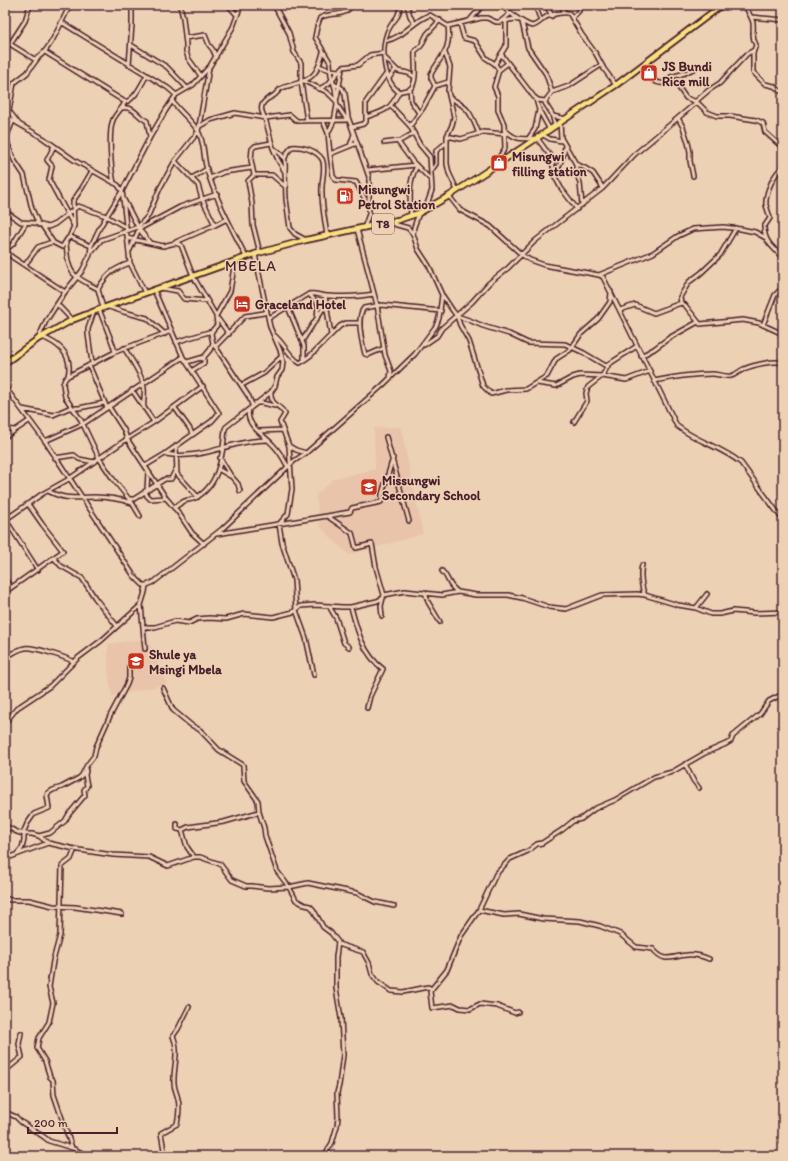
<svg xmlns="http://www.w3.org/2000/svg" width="788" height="1161" viewBox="0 0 788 1161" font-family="Itim,sans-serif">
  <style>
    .built { fill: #e9c4ab }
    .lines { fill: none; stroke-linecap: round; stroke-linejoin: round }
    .minor-casing { stroke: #4a1f2b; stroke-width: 6 }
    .highway-casing { stroke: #4a1f2b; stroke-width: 8 }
    .minor { stroke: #edd1b4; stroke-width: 3 }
    .highway { stroke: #f9e181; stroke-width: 4.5 }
    .labels { text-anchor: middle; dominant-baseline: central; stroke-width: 3; stroke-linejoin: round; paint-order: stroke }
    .shield { fill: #edd1b4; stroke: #7b5454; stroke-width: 1 }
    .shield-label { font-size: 12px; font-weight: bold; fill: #4a1f2b }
    .poi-label { font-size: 13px; font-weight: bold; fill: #4a1f2b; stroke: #edd1b4; text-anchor: start }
    .quarter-label { font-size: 15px; letter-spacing: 1px; fill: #4a1f2b; stroke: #edd1b4 }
  </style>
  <rect width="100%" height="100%" fill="#edd1b4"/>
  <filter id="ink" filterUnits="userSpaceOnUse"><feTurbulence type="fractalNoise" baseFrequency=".025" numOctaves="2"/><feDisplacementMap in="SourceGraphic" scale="8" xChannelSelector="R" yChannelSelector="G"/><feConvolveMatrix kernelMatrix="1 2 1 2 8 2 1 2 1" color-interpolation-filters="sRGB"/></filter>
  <g filter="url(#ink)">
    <path class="built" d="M401,427l22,107 -74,21 -29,-28 -4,-32 17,-16 42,-10 -1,-41z
      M149,638l1,6 17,40 -55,12 -4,-26v-26z"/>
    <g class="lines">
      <defs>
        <path id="minor" d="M180,5l3,13 3,26v7l2,7 13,18
          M228,5l9,10
          M274,5l15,28 5,19 7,11v19l6,39
          M407,5l3,11 4,7
          M502,5c3,6 23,19 30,21 6,-1 9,-6 14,-9 6,-3 17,-5 23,-4l13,22 14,19 8,15 12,16
          M535,5l6,16
          M546,5l6,11
          M614,5l4,2 4,-2
          M745,5c2,6 7,12 8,18 1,10 -2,13 3,22l-3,8v19l12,12 9,2 9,7
          M564,13l-1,-5 2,-3
          M573,17l6,-6v-6
          M751,17l32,3
          M470,20l13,-15
          M504,21l11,-2 3,1
          M61,22l107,66 8,7
          M522,22l6,26 18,26 6,18
          M460,24l4,14 11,3 11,17 9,6 4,6
          M185,38l20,-3 4,10 4,5 3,7
          M385,41c19,-3 28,-21 45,-26l18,11 33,-8h6l9,4h4l11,-9
          M10,44l15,-23 5,-16
          M131,45l36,22 20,21
          M5,48l5,-4 24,15c14,-2 29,-41 36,-54
          M45,52l80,50c10,-2 17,-19 22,-27
          M323,52c-2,8 -4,17 -10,23 -8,8 -21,9 -31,13 -4,2 -5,6 -9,8 -11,5 -15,11 -8,22l25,-3 7,6 50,-1
          M445,53l5,14 -2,24 6,26 -2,8 -5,11v28l2,9 8,17
          M501,54l33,43 4,3 7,1
          M384,57l14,14 10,2 7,4
          M495,64l11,-18v-26
          M129,65l3,-41v-19
          M319,66l11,4 10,1
          M642,66c5,7 11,19 22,17 3,-1 5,-4 8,-5l14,20 11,4 10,10 10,4h13l26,4 7,3 2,9 18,16
          M671,77l14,-4 10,-5
          M389,78l7,-9
          M304,81l23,11 9,9
          M334,84l8,4 3,6 3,23 21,60v37l-5,14
          M435,86l-4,-8v-4c11,-20 20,-23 17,-48
          M319,89l9,-5 15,-17 15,-2 12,-10 14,-2
          M410,89l1,12 8,12
          M399,92c-16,-11 -18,-42 -12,-59 2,-6 6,-11 10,-16 2,-4 3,-8 4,-12
          M337,98l5,-29
          M450,98c20,10 21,16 29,36
          M536,99l3,11 11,20
          M172,101c8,11 19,19 26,30 7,12 5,26 9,39 9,30 25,58 39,87
          M695,102l14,-12 11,-7 11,-12 16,-17 7,-4
          M337,105l-3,16 -6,12 2,21 3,22 3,4 20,2 12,23
          M391,106l19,20 10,19 10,12 2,33 -7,20
          M122,108c13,-2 15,9 25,13l3,16
          M5,116l38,22 31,22 44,25 4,6 1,7 7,65 15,30
          M553,116l13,3
          M366,117c19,-6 24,-7 33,-25 4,-2 9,-1 12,-4 7,-7 3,-28 4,-37l6,-5 6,-12 13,-14
          M678,118l5,9 5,15 2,10v9l3,15
          M347,120l-10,-15 -2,-17 -4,-12 -1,-14 -15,-25 2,-10 3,-9c9,-6 21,-1 29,-9l1,-4
          M323,121l5,12
          M560,123l1,15 15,26 9,4 8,5 10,15
          M19,124l-10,-13 5,-28 13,-10 11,-15
          M200,126l10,-6 25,-7 30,5 8,30 5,12 7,12 1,27 4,29 5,6 11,6
          M410,126l13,-18 12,-22 13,-4
          M555,126l-3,-12 -7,-11 1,-3 6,-8 17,-6 32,-21
          M352,127l11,-3 3,-2v-20l21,-29
          M504,129c12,12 18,10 33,9l14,19 4,18
          M543,135l7,4 12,2
          M447,136l14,3 22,-7 23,2
          M6,139l8,21 10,15 8,34 7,16
          M528,139l7,-10 4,-19
          M5,140l8,-19
          M398,142l14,19 19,19
          M384,143l16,-2 14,-8
          M565,145l-1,8 -9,24 6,11 16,21
          M54,146l-7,14 5,6 -3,14 25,46
          M350,146l4,-12
          M273,148c12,9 13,9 12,24
          M330,154l27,-11
          M285,158l2,-5 5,-6c10,-1 24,3 30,12 4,7 0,20 0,28 -1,16 3,33 5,49
          M175,161l23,24 4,14 13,26
          M576,164v7l4,12 2,22
          M493,166l9,-13 3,-5 -1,-24 -6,-14v-14l-4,-9 5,-17 9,-7
          M783,167c-9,6 -18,26 -17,38 1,4 3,8 4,13l-6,9c1,18 10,19 19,32
          M368,170l48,-5
          M431,171l5,-7v-13l11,-9
          M254,175h18l14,12
          M192,178l15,-9
          M210,178l14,-6 28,-4
          M114,183c-3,-13 -6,-51 -1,-63 3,-7 9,-11 12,-18
          M449,196l11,14 30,16 32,29 8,5 14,5 55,10 4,2 74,149c20,16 45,21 64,37l42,57
          M124,200l15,29 11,14
          M5,211l16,11 14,1 13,4 7,-3 23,-18 28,10 19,11
          M411,216c-1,-17 -3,-35 6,-50
          M390,223l18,5 5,6
          M43,227l10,15
          M357,229l20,76 8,50 6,16 -1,7
          M69,238l5,-12 -1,-25 9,-13 10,-17
          M127,238l36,8 12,-3 6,2 12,31 23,40 1,9 -5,6 -1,3 2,9 36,54 3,8
          M176,242l39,-17 12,-6
          M66,243c1,10 1,26 10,33 6,5 15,9 22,13l5,19
          M5,250l8,-6 13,-21
          M130,250l9,-21 41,-22 37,-13
          M92,251l9,-11 37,-13 10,-11 12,-28 15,-27 23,-29 11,-64
          M5,252l3,1 4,4 53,35
          M260,253l-7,-28 -1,-22 -4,-22 6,-6 -3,-15 1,-11 3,-3 16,-3
          M25,265l13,-18 14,-5 10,5 6,-9 3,-1 20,9
          M599,275l54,-22 25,-17 15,-7 30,-2 18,2 14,3 11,6
          M160,288l18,3 6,8 23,2
          M98,289c9,-15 15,-20 32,-26
          M309,294l9,10 7,5
          M325,296l6,39
          M443,296l10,15 4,5 12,4 14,6 26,8 19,9 37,1 19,9 22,13 31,-20
          M681,303l-1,-6 9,-15 12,-9 19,-18 16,-27
          M57,304l15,16
          M109,307l15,5 23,6 18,16
          M288,307l16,39v15
          M99,309l14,36 2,7
          M620,310l15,-5 19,8 27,-10 4,2 15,19 43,-4 16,3 24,11
          M216,316l14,-25 5,-30
          M457,316l3,9 9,16 14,45 8,8 15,-4 20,-1 21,-13 9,-17 14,-9 11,-16 17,-15 12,-17 1,-10
          M269,318l40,-24c7,-1 13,2 19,2 16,1 30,1 46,-2
          M218,319l11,15
          M317,319l1,-14
          M763,325l12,-30 8,-8
          M171,331l-56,21 -47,24 -3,3 -2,5 2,13 16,23 18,38 14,21 16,20h5l31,-20h6l5,-10
          M274,335c10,8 15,22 26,28l11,-8 29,-29 6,-3h14
          M42,337c18,7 31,19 26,39
          M38,339l8,-18 19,-29 17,-21 8,-16 1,-9 9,-19 22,-36 28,-54 16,-27 10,-15 17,-10 17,-19 23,-39 8,-22
          M302,341l24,-37
          M176,342l36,-11
          M424,345l13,-9 5,-8 30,-26 17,-19 19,-15 27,-27 68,-53 32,-34 62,-52
          M215,347l30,-31 19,-3 3,-2
          M124,348c7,11 19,28 20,40 1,7 -1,13 0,20
          M384,348l-16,7 -3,-1c-3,-11 -9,-37 -1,-46l17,-3 60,6
          M641,356l13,-7 15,-11 29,-16
          M187,362l17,-5
          M92,363l-4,-29v-5l6,-18
          M89,365l18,43
          M193,370l11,-7v-6l6,-7 3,-7
          M654,381c19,-4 38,-7 58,-7 6,0 13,3 19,2 5,-1 8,-5 13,-7 9,-4 30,-9 39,-6
          M537,383l19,3 17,-9 7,-2 22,1 24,4 24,-9
          M242,385l22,-12 18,-17
          M5,387l40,54 89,135 9,9h4l7,-3 68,-53 72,-68 12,-8 77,-68 32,-31 21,-28 3,-8 3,-23 -13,-29 -11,-17 -5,-15 1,-7 5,-14
          M132,390l22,32
          M271,392c-1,14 9,12 14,22l-5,8 9,24 3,43 -4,25 -9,10 3,19 12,37 2,30 10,28 8,37
          M255,403h7l13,3
          M109,407l15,23 3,9 39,59 12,14 14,21 12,11
          M175,408l15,21 2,5
          M22,409l31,6 16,-7h10l25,-5
          M249,410c-5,15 17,26 25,36 6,6 10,14 14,21
          M574,422l13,-21 -1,-8 2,-6 14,-11 6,-10
          M5,429l10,1
          M259,431l24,-1
          M5,437l24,-16
          M386,437l23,84
          M45,441l38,-17 100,-67
          M176,446l1,28 21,23
          M289,446l7,4 10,3
          M165,454c39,7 65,-14 102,-14
          M55,458l19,-3 5,4 15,3
          M220,458l11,18 7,8 2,7
          M145,466l20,-12 47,-33 7,-8 -36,-56 -29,-67
          M218,469l12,7
          M147,490l1,-19
          M48,491c20,10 26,6 46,6 13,0 26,2 38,6
          M145,491l2,5 3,3 16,-1
          M131,501l9,15
          M174,508c4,-3 7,-6 11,-7 4,-2 9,-1 12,-4 23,-13 26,-44 28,-68l1,-2 45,-35 4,-6 2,-9 5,-7 1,-8 -3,-12 -10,-23 -15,-73
          M5,510l5,6
          M327,516l23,-4 2,-4 29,-6 1,-2v-6l11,-36
          M5,520l37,-26 27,-15 58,-40 27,-17 49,-36
          M6,520l32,50
          M54,558l7,8 21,12 13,20 22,28
          M642,565c-2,7 -1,23 3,30
          M442,571c8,8 5,14 16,21
          M5,579l6,9
          M5,592l58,-41 -21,-27 -14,-20
          M425,592l3,10 12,20
          M384,595l21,-4 37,4 16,-3 18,3h32l14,3 27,9 17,2 36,-14 35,-1 8,1 33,10 18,3 15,6h9l13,-3 22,2 28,-1
          M329,606l7,12 8,25 5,4
          M351,607c6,23 12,47 32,62l-13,27 -3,12
          M696,608l11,-14
          M382,616l-1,-10 2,-8
          M143,627h12l20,-6 14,2 8,-4 12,-1 17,1 18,-5 29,3 20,-5 8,-6 14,-1 27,2h9l26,-6 6,-3 1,-3 -8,-28 -4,-23 -16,4 -4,-15 -25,-17 -110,18
          M145,649l-4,-44 4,-13 1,-7
          M5,658c6,-4 13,-9 20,-10 7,-2 43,10 49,14
          M163,688l10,22 18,15 9,5 19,20 24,15 1,16 14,20 1,11 5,16 1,8 12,35 12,16 19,-4 49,10 18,9 19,4
          M5,723l12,-15 33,-22 28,-28 24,-18 39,-35
          M685,764l8,16 6,8
          M177,824v5l5,1 6,-3 36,-5 35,-10
          M5,826l12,6 7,2h8l7,2 9,7 31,7 34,5 36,2 19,9 26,-9h6l20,7 12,16 14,6h6l16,2 21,-1 7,13 9,5 5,1 3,3 10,18 8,6 7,9 -2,15v31l5,30 2,37 -4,30 -2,8 1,24 -1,9 -5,17 -8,13
          M182,830l5,17 7,10
          M39,836l11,-3 15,-12 4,-7 16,-19 -1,-5 3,-4 -2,-11 1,-4
          M17,854l5,-6 2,-8v-9l3,-7 7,-10 15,-6 -2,-13 1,-2 5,-3 9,-3 17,-9 3,-3 5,-10 7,-9 2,-9 14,-31 17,-32 2,-6v-11
          M5,859l43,-16
          M5,898l5,2h19l24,6 22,1 47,7
          M479,910l25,5 15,-1 24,5 37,2 20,5 20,8 16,13 17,2c12,15 19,7 34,6 8,-1 15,1 22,4
          M338,944l25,8 6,11 3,11 6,8 13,9 12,1 25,-5 4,2
          M518,1012l-3,1 -18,-7 -17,-2 -10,5 -10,-1 -6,-3 -22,3 -2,-17 17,-21 14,-34 18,-26 17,-36 14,-15 18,-8 9,-7 5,-1 20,-13 11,-9 8,-2 13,-10 21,-9 39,-23 18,-5 33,-19 21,-9 5,-3 2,-5 27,-22 9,-13 14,-7
          M5,1071l17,-14 -3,-13 2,-11
          M5,1112l11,5 5,5 23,15 5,4 23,7 16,8
          M72,1148l-18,-53 -1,-15 -3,-3 -5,-16 -8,-13 2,-10 10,-16 4,-19 -4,-16 4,-26 7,-26 2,-69 9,-7 4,-10
          M165,1156l-4,-23 16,-9c2,-9 3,-17 1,-25 -1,-6 -4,-10 -4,-16 -1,-15 6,-32 -1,-47l5,-7 11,-22"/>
        <path id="highway" d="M5,363l33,-24 34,-19 31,-12 152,-54 51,-14 92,-20 21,-7 30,-17 88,-58 79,-53 106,-80"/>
      </defs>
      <use href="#minor" class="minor-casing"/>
      <use href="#highway" class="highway-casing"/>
      <use href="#minor" class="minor"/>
      <use href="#highway" class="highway"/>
    </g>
  </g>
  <defs>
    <symbol id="shop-square" viewBox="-11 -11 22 22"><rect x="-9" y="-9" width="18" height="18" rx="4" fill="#c8321e" stroke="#edd1b4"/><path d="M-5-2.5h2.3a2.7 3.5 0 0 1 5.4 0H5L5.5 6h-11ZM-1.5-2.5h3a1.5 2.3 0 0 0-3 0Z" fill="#fff"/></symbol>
    <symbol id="fuel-square" viewBox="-11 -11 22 22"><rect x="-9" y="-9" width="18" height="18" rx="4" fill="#c8321e" stroke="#edd1b4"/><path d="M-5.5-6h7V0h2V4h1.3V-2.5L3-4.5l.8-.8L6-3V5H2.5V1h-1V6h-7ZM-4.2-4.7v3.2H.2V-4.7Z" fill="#fff"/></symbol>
    <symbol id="hotel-square" viewBox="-11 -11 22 22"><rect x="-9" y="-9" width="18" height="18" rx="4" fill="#c8321e" stroke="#edd1b4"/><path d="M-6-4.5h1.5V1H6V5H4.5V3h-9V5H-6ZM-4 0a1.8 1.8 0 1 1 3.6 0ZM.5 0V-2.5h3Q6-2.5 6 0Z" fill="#fff"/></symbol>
    <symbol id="school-square" viewBox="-11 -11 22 22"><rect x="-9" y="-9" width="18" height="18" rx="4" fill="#c8321e" stroke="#edd1b4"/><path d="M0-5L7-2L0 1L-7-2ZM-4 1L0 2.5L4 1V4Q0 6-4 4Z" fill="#fff"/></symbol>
  </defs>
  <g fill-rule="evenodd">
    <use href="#shop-square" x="639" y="63" width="20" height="20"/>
    <use href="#shop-square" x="489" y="153" width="20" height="20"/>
    <use href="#fuel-square" x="335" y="186" width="20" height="20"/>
    <use href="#hotel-square" x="232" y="294" width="20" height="20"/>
    <use href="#school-square" x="359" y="477" width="20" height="20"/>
    <use href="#school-square" x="126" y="651" width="20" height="20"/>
  </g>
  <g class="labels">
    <rect class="shield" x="372" y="214" width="22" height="20" rx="3"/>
    <g class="shield-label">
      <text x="383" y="224">T8</text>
    </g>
    <g class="poi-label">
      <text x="662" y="66">JS Bundi<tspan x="662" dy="15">Rice mill</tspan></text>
      <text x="512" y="156">Misungwi<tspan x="512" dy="15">filling station</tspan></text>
      <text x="358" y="189">Misungwi<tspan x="358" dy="15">Petrol Station</tspan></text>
      <text x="255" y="304">Graceland Hotel</text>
      <text x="382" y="480">Missungwi<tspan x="382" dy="15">Secondary School</tspan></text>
      <text x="149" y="654">Shule ya<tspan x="149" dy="15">Msingi Mbela</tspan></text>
    </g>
    <g class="quarter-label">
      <text x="251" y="266">MBELA</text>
    </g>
  </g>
  <rect width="788" height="1161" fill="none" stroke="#edd1b4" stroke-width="20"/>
  <rect x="10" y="10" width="768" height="1141" fill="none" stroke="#4a1f2b" stroke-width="1.5" filter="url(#ink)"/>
  <path d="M28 1127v6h89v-6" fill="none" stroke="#4a1f2b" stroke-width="2"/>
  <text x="34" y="1127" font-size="12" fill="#4a1f2b" stroke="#edd1b4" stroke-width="3" paint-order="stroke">200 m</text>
</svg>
